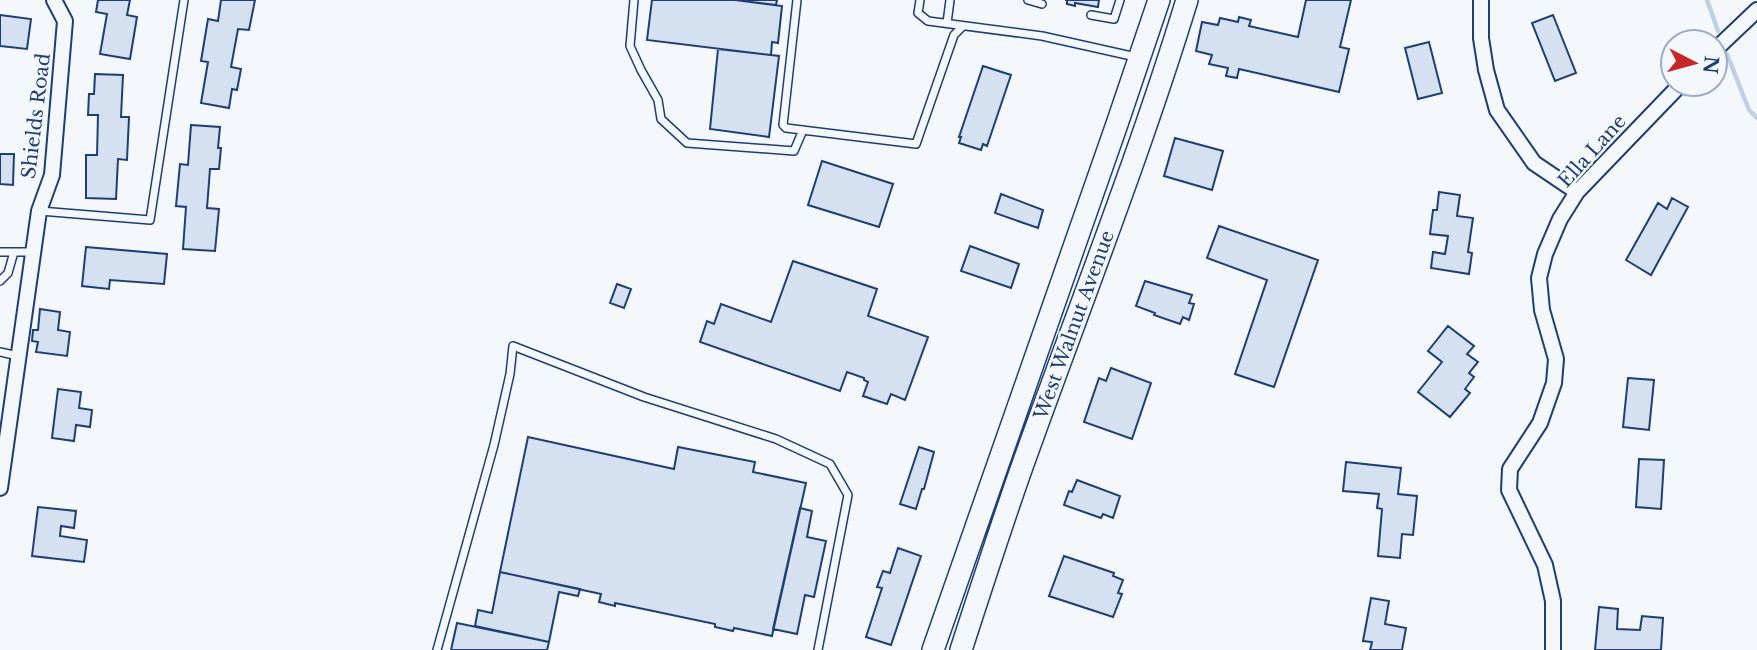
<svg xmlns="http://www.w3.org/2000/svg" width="1757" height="650" viewBox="0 0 1757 650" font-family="'Libre Baskerville',serif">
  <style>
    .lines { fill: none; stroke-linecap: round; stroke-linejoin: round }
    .stream { stroke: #bed0e5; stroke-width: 4.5 }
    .building { fill: #d5e0f0; stroke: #1d3f73; stroke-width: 2 }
    .service-casing { stroke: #1d3f73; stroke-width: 10 }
    .minor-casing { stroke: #1d3f73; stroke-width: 18 }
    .primary-casing { stroke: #1d3f73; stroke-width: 24 }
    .service { stroke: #f4f7fb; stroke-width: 7 }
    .minor { stroke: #f4f7fb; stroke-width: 14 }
    .primary { stroke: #f4f7fb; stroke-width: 21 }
    .labels { text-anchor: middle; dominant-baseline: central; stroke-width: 5; stroke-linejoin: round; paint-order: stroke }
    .street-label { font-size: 19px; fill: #1d3f73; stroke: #f4f7fb }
  </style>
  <rect width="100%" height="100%" fill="#f4f7fb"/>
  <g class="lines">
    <path class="stream" d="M1707,0l11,31
      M1727,54l22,56 8,8"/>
  </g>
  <path class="building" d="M98,0h32l-3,15 10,2 -7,42 -30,-5 7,-40 -11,-2z
    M221,0h34l-6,30 -11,-1 -7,38 10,2 -4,21 -5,-1 -3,19 -28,-5 7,-41 -7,-1 7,-42 10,2z
    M652,0h83l47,6 -4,37 -6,-1 -1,13 -124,-15z
    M735,0h42l-1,5z
    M1065,0h34l-1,7 -23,-4v3l-8,-2v-4z
    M1306,0h45l-11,47 9,2 -10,43 -100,-23 -2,9 -11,-2 2,-8 -19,-4 3,-9 -16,-4 6,-29 16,3 2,-7 18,4 1,-5 12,3 -2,6 49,11z
    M0,15l31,4 -4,30 -27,-3z
    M1553,15l23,58 -21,8 -23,-58z
    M1429,42l13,51 -24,6 -13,-51z
    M718,49l61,7 -10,81 -59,-8z
    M983,66l28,9 -24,71 -4,-2 -2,6 -22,-7 2,-6h-2z
    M95,74l28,1 -2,42h8l-2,43 -9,-1 -2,40 -30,-1v-43h11l1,-40h-10l1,-21h5z
    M191,125l29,2 -2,21h3l-2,21h-9l-3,39 12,1 -4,42 -32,-2 3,-42 -10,-1 4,-42 8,1z
    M1175,138l48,13 -11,39 -48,-14z
    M0,154h14l-1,31 -13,-1z
    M822,161l71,23 -14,43 -71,-22z
    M1439,192l21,3 -3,21 16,2 -5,34 4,1 -3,21 -38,-6 2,-16 12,2 3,-18 -18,-2 3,-24h4z
    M1001,194l42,16 -5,18 -43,-15z
    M1672,198l16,9 -37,68 -25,-15 32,-57 9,6z
    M1219,226l99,34 -44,127 -39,-13 32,-94 -60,-22z
    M970,246l49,18 -8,24 -50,-17z
    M86,247l81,7 -3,30 -54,-4 -1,9 -27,-3z
    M793,261l84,28 -9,27 60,21 -23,63 -14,-6 -4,10 -24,-8 5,-14 -4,-2v-2l-17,-6 -7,19 -140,-49 7,-21 7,3 7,-20 50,18z
    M1145,281l47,14 -3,8 5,1 -5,16 -6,-3 -3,7 -26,-9 1,-2 -19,-7z
    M617,284l14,5 -7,19 -14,-5z
    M40,309l20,3 -2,18 12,2 -3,24 -31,-4 2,-10 -6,-1 1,-11h5z
    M1448,326l26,20 -7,8 11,8 -9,11 5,4 -9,12 5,4 -20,24 -32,-25 24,-30 -14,-11z
    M1111,368l40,15 -19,56 -48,-17 15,-44 7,3z
    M1628,378l26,2 -5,50 -26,-3z
    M58,389l23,3 -2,16 13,2 -2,17 -14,-2 -2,16 -22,-3z
    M528,437l146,32 4,-22 77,15 -2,10 53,11 -34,153 -38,-8 -1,3 -18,-4v-3l-100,-21v3l-16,-4 2,-8 -101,-22z
    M919,447l15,5 -10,37h-2l-6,20 -16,-5z
    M1639,459l25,1 -3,49 -25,-2z
    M1346,462l55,6 -3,26 19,2 -4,39 -11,-1 -2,24 -22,-2 4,-47 -5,-1 2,-14 -36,-3z
    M1077,480l43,16 -7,22 -10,-4 -2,4 -37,-13 5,-14 3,1z
    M38,507l38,4 -2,17 -13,-2 -1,10 27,4 -3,22 -52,-6z
    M800,508l12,3 -5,26 19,4 -12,56 -9,-2 -8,39 -24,-5z
    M898,548l23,8 -30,89 -25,-8 16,-49 -5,-1 6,-16 7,2z
    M1064,556l50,17 -1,3 10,4 -5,13 4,1 -9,23 -64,-21z
    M500,572l80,17 -2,7 -19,-4 -10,50 -74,-16 3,-16 14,3z
    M1371,598l18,3 -4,23 21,4 -4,22h-32l2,-8 -9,-1z
    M1599,607l19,2 -1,20 23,1 2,-14 21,2 -2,32h-66z
    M457,623l92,19 -2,8h-96z"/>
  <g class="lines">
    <defs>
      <path id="service" d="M634,0l-4,46 11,24 17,30 3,19 26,24 107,8 9,-21
        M797,0l-14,125 3,3 130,16 38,-109 9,-9
        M920,0l-2,13 10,8 114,15 94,21
        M1028,0l14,4
        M1091,15l23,4 6,-19
        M947,23l3,-23
        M40,211l110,9 34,-220
        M0,252h33
        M0,281l8,-8 6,-21
        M0,352l18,4
        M437,650l57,-205 16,-71 3,-28 131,51 132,42 54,25 18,31 -30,155"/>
      <path id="minor" d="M1481,0v38l5,32 11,40 37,53 43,29
        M1715,50l42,-40
        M0,488l39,-277 13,-36 13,-154 -11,-21
        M1553,650v-49l-8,-36 -36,-75 1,-21 30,-46 14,-40 2,-24 -14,-49 -3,-32 6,-24 15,-35 17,-27 104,-108"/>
      <path id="primary" d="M933,650l184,-526 42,-124
        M961,650c20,-62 40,-124 62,-186 55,-154 116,-307 164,-464"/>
    </defs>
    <use href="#service" class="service-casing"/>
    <use href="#minor" class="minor-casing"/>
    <use href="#primary" class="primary-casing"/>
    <use href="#service" class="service"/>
    <use href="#minor" class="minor"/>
    <use href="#primary" class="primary"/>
  </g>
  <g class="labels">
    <g class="street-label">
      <text transform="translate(36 116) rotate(-83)">Shields Road</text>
      <text transform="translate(1592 151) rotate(-48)">Ella Lane</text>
      <text transform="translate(1074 325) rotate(-70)">West Walnut Avenue</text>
    </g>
  </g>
  <g transform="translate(1694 63) rotate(96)"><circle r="33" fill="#f4f7fb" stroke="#9eadc5" stroke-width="2"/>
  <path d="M0-5L12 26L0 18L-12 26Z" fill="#c62828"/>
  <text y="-10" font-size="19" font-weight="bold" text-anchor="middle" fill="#1d3f73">N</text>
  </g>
</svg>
